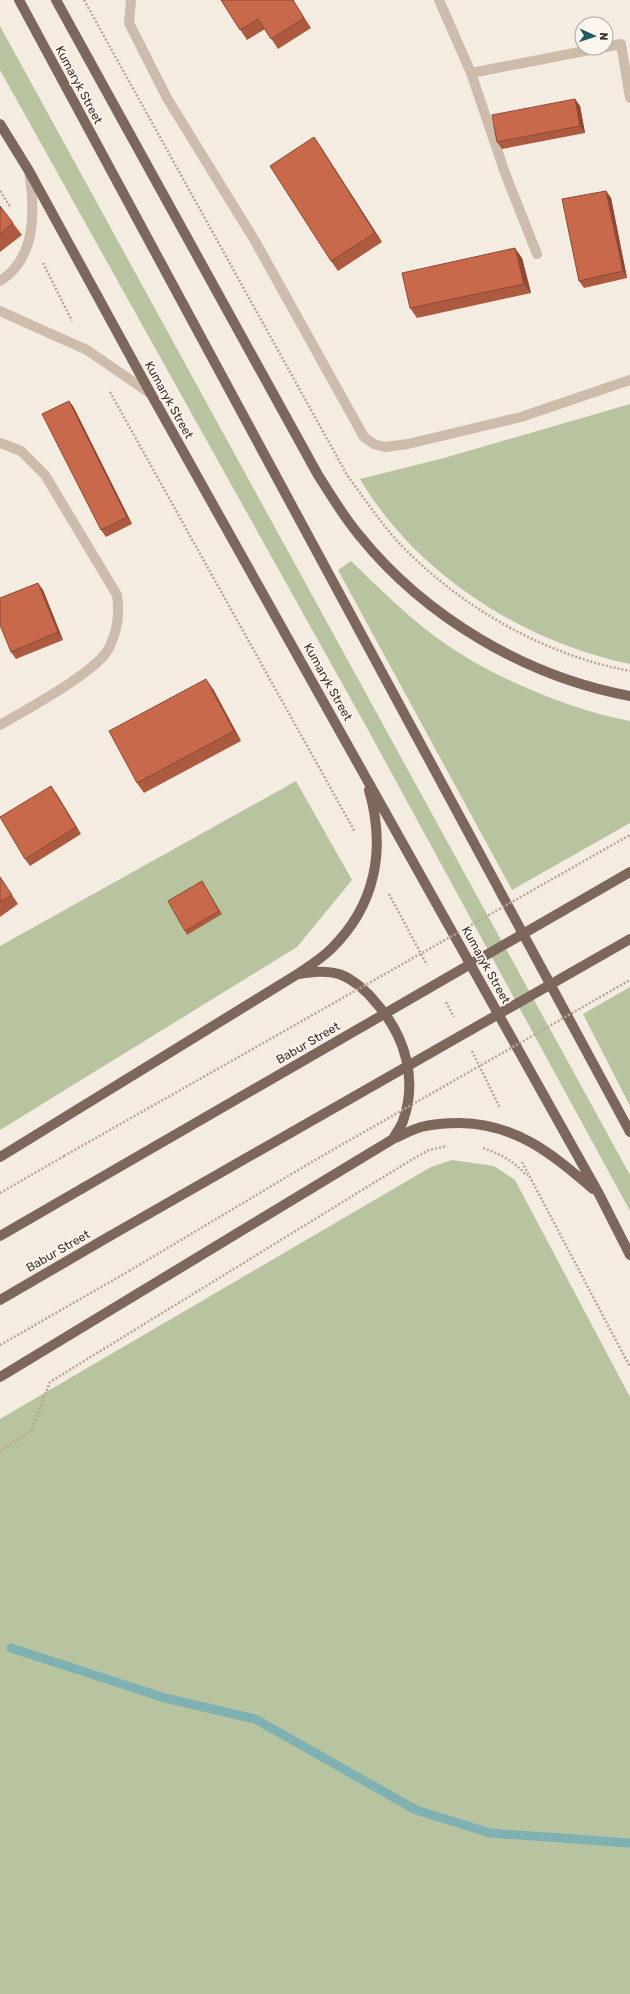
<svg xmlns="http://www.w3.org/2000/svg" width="630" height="1994" viewBox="0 0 630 1994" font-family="Rubik,sans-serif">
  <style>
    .green { fill: #b8c4a0 }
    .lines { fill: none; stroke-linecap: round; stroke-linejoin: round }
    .stream { stroke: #7fb0b2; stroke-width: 9 }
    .path { stroke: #b9a596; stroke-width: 2.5; stroke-dasharray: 2 2; stroke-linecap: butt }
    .lane { stroke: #cdbbac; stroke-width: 10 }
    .street { stroke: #cdbbac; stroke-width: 10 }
    .primary { stroke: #7d675c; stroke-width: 10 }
    .path-bridge { stroke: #b9a596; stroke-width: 2.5; stroke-dasharray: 2 2; stroke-linecap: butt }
    .primary-bridge { stroke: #7d675c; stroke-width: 10 }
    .wall { fill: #ac5a40 }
    .shaded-wall { fill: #8c4a34 }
    .building { fill: #c8694b; stroke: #8c4a34 }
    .labels { text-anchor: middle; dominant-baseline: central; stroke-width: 3.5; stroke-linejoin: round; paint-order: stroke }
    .street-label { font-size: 12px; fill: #3b302b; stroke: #fbf5ee }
  </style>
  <rect width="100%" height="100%" fill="#f4ebe1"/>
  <path class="green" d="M0,26l630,1149v36l-263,-483 -367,-658z
    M630,404v260c-107,-22 -214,-90 -270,-185l84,-21z
    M351,561c31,30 63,62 99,86 47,32 124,64 180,74v102l-118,67 -174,-320z
    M296,781l56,99 -55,67 -297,183v-184z
    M630,987v119l-47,-92z
    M452,1160l42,6 21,14 115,217v597h-630v-575l431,-252z"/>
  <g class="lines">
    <path class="stream" d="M11,1648l154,50 90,21 161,91 74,23 140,10"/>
    <path class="path" d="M84,0l263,475c17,23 33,47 52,68 61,64 145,112 231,128
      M0,191l11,17
      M43,263l29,58
      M110,392l245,440
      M389,894l38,71
      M446,1002l8,15
      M472,1051l28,57
      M483,1148c18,6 32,14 44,28
      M522,1162l108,205
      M0,1193l64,-37
      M0,1345l129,-74
      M0,1451l31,-20 19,-49 361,-222 18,-10 18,-4"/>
    <path class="lane" d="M0,443l21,8 24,24 72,120c3,19 1,35 -8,53 -12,24 -84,62 -109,77"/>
    <path class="street" d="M131,0l-2,23 38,75 88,143 109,196 10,7 11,3 23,-3 113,-27 109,-37
      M439,0l32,73 129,-25
      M606,47l15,-3 9,54
      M471,73l34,100 32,81
      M0,281c37,-23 35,-72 29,-110
      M0,311l87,39 64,44"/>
    <path class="primary" d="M19,0l611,1132
      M56,0l262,475c13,20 25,41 41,60 66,82 167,142 271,161
      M0,124l29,47 122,223 448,800 31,61
      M299,974c13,-2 27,-4 40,0 14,5 29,18 38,30 28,32 41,75 26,117 -2,6 -7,12 -10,18
      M0,1157l296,-182c12,-8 25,-16 35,-26 45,-44 55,-100 38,-159
      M0,1236l83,-48
      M0,1300l110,-64
      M0,1377l393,-238c9,-4 18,-9 28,-12 12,-3 27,-4 39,-4 57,1 92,31 133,66"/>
    <path class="path-bridge" d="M64,1156l566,-321
      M129,1271l186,-111 315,-180"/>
    <path class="primary-bridge" d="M83,1188l547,-316
      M110,1236l520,-297"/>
  </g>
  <path class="wall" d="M221,0h72l18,28 -33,21 -13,-20 -18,11z
    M575,99l5,7 5,27 -83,16 -5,-7z
    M314,137l68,105 -44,29 -7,-10z
    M606,191l5,7 16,80 -43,10 -5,-7z
    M0,206l22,29 -22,17z
    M522,258l9,35 -114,25 -7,-10z
    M69,401l5,7 58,116 -26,13 -5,-7z
    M43,590l20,50 -47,19 -5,-7z
    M213,689l28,52 -97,52 -7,-10z
    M56,793l25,41 -51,32 -5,-7z
    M0,877l18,27 -18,13z
    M202,881l20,33 -35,21 -2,-4z"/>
  <path class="shaded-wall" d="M575,99l5,7 5,27 -5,-7z
    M314,137l7,10 61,95 -7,-9z
    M606,191l5,7 16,80 -4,-7z
    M515,248l7,10 9,35 -7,-9z
    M69,401l5,7 58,116 -5,-7z
    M38,583l5,7 20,50 -5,-8z
    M206,679l7,10 28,52 -7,-10z
    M51,786l5,7 25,41 -5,-7z"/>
  <path class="building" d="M221,0h72l11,18 -33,21 -13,-20 -18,11z
    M575,99l5,27 -83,16 -5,-27z
    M314,137l61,96 -44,28 -61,-95z
    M606,191l17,80 -44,10 -17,-82z
    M0,206l13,17 -13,11z
    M515,248l9,36 -114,24 -8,-35z
    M69,401l58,116 -26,13 -59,-116z
    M38,583l20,49 -47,20 -11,-27v-27z
    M206,679l28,52 -97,52 -28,-52z
    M51,786l25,41 -51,32 -25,-42z
    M0,877l12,18 -12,7z
    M202,881l17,30 -34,20 -17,-30z"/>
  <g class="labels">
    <g class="street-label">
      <text transform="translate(79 85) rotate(62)">Kumaryk Street</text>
      <text transform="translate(169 400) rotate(61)">Kumaryk Street</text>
      <text transform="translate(328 682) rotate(61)">Kumaryk Street</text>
      <text transform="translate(486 965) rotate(61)">Kumaryk Street</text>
      <text transform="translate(308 1043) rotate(-30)">Babur Street</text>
      <text transform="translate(58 1251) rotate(-30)">Babur Street</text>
    </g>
  </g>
  <g transform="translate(594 36) rotate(93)"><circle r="19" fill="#fbf5ee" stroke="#aea6a0"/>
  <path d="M0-3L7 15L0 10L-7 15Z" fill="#1f5a5e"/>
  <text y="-6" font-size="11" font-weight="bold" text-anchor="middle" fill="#3b302b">N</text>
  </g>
</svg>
